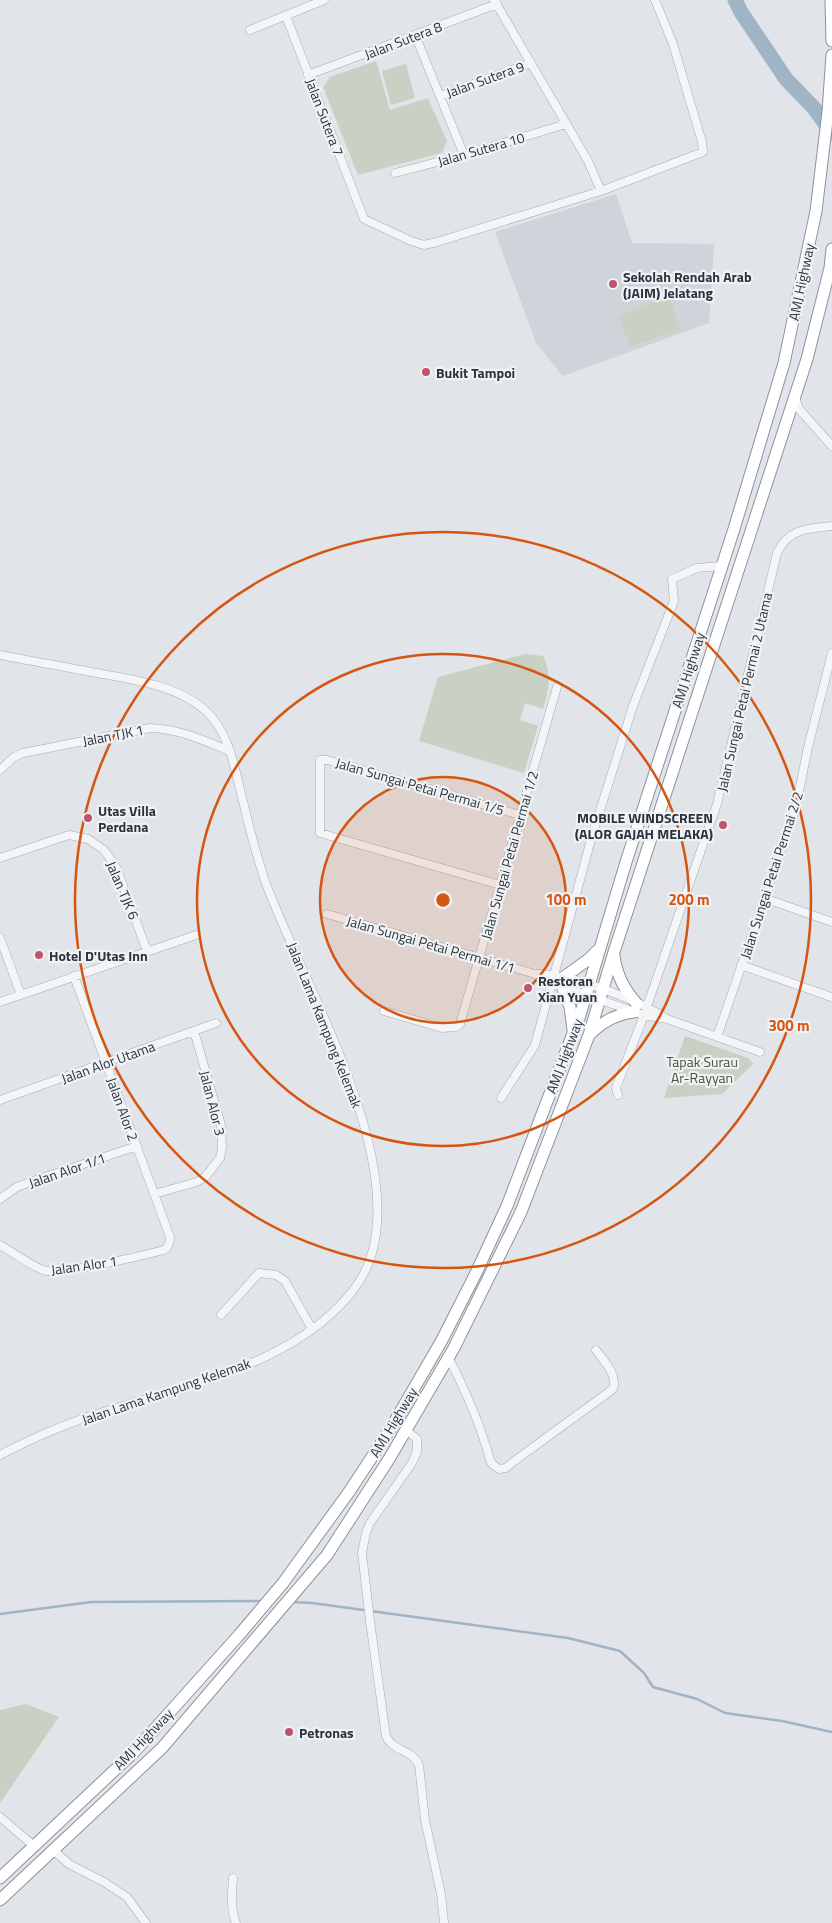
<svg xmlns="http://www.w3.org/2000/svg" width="832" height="1923" viewBox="0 0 832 1923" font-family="'Titillium Web',sans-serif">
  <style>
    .built { fill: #cfd3da }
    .green { fill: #c8d1c3 }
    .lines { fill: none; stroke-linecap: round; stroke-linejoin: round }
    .stream { stroke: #9fb4c4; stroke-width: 2.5 }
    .river { stroke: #9fb4c4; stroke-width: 15 }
    .minor-casing { stroke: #a7abb2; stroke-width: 9 }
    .highway-casing { stroke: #8a939d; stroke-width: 13 }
    .minor { stroke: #f3f5f7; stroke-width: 8 }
    .highway { stroke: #fff; stroke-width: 11 }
    .ring { fill: none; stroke: #d55511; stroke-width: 2.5 }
    .poi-dot { fill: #c0536d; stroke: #f0f3f6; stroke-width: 2 }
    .labels { text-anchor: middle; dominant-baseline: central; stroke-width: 4.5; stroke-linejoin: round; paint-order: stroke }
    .street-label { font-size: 14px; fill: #2b333e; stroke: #f0f3f6 }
    .poi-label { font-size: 14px; font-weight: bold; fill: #2b333e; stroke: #f0f3f6; text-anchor: start }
    .park-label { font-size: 14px; fill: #42583a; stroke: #f0f3f6 }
    .centre { fill: #d55511; stroke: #f0f3f6; stroke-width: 2.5 }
    .ring-label { font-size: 15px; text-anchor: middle; font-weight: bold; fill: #d55511; stroke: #f0f3f6; stroke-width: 4.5; stroke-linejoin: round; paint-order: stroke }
  </style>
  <rect width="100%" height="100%" fill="#e1e4e8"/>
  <path class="built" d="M616,194l16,49 82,1 -5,79 -146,53 -27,-33 -41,-111z"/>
  <path class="green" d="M376,61l14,49 38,-12 19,43 -5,12 -84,22 -35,-88 7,-10z
    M406,64l9,34 -24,7 -9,-34z
    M669,297l12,32 -51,18 -12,-32z
    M525,654l18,2c9,18 6,34 0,53l-18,-6 -5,17 18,6 -14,47 -105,-32 19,-64z
    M685,1036l63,22 5,6 -31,30 -58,4z
    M26,1704l33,13 -59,86v-93z"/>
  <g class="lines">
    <path class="stream" d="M291,1602l21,1 256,35 52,13 24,22 9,14 44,12 28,14 57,8 50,11
      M0,1614l91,-12 172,-1"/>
    <path class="river" d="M735,0l6,12 45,67 28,29 18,25"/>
    <defs>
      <path id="minor" d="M494,0l94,161 13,30
        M286,16l78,203 47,22 13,4 13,-3 164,-51 102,-39 -1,-10 -29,-98 -18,-44
        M250,30l74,-30
        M415,35l49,120
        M308,75l189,-71
        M440,96l91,-33
        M395,173l69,-18 102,-31
        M795,397l4,12 33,37
        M0,655c30,6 61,11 91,17 38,7 85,12 115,39 24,22 29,60 37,90 6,26 13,52 21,77 35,101 163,307 93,407 -56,80 -179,102 -266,131 -31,10 -62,24 -91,39
        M0,770l14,-13 9,-4 127,-25c29,1 53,12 80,23
        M0,858l69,-23 19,4 16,11 12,17 31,84
        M500,885l-180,-52v-73h7l193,55
        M764,898l68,24
        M327,914l208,60c32,-2 106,27 132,45
        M0,938l21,57
        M741,965l90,32
        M535,974l8,6 9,3 92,32 23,4 93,33
        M0,1002l196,-67
        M384,1011l58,17 14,-1 4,-3 97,-337
        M717,1037l79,-230 12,-60 24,-94
        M618,1095l-2,-7 28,-73 73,-211 60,-251c11,-24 31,-25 55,-27
        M501,1098l34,-53 57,-209 41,-130 41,-105 -2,-22 25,-11 24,-2
        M0,1100l216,-77
        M154,1194l43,-12 9,-6 14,-18 2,-10 -1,-23 -27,-94
        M0,1199l17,-12 16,-6 104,-35
        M0,1245c14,8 28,19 43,25 14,6 102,-15 121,-20 5,-3 6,-7 6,-13l-96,-261
        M221,1315l38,-42 17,2 9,6 27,48
        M448,1357c18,34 32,66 42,103l2,4 7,5 7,-1 7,-6 100,-73c5,-14 -9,-28 -17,-39
        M406,1430l11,9v13l-5,11 -42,60 -4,10 -4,20 8,68 16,115c7,16 26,13 33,29l6,55 16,74 3,29
        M0,1817l34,29
        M53,1850l16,14 35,18 23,15 19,26
        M233,1878c-1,15 -3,30 3,45"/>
      <path id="highway" d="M831,0l1,41
        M614,956c3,20 10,33 23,48
        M564,977l25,-18 9,-9
        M562,986l8,21 3,23
        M590,1034c13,-13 26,-20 44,-22
        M0,1878l135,-127 104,-116 44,-52 66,-91 42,-64 51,-88 34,-67 31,-67 73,-191 46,-153 108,-333 50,-166 32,-152 12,-99 4,-57
        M0,1900l162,-152 165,-193 62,-96 65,-111 67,-136 68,-177 25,-83 193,-593 23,-91 2,-19"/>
    </defs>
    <use href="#minor" class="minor-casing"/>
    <use href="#highway" class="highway-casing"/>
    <use href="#minor" class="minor"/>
    <use href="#highway" class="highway"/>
  </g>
  <circle cx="443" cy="900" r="123" fill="#d55511" fill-opacity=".12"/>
  <g class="ring">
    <circle cx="443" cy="900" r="123"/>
    <circle cx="443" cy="900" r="246"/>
    <circle cx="443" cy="900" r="368"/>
  </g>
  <g class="poi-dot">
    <circle cx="613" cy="284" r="5"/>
    <circle cx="426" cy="372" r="5"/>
    <circle cx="88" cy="818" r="5"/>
    <circle cx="723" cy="825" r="5"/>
    <circle cx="39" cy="955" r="5"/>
    <circle cx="528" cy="988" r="5"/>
    <circle cx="289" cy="1732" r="5"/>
  </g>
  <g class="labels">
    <g class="street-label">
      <text transform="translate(403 40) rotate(-21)">Jalan Sutera 8</text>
      <text transform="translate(485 79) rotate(-20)">Jalan Sutera 9</text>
      <text transform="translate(325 117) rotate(69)">Jalan Sutera 7</text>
      <text transform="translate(481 149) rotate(-16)">Jalan Sutera 10</text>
      <text transform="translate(801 282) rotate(-78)">AMJ Highway</text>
      <text transform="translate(688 670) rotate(-72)">AMJ Highway</text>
      <text transform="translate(744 692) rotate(-77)">Jalan Sungai Petai Permai 2 Utama</text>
      <text transform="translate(113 735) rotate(-11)">Jalan TJK 1</text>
      <text transform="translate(420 786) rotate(16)">Jalan Sungai Petai Permai 1/5</text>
      <text transform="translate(509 855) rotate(-74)">Jalan Sungai Petai Permai 1/2</text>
      <text transform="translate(771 875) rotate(-72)">Jalan Sungai Petai Permai 2/2</text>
      <text transform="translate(123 890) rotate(67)">Jalan TJK 6</text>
      <text transform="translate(431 944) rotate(16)">Jalan Sungai Petai Permai 1/1</text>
      <text transform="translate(325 1025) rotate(68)">Jalan Lama Kampung Kelemak</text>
      <text transform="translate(564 1056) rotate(-69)">AMJ Highway</text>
      <text transform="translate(108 1062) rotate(-20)">Jalan Alor Utama</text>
      <text transform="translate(213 1103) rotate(76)">Jalan Alor 3</text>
      <text transform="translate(123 1109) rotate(70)">Jalan Alor 2</text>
      <text transform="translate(67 1170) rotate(-19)">Jalan Alor 1/1</text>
      <text transform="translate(84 1265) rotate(-8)">Jalan Alor 1</text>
      <text transform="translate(166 1391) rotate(-19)">Jalan Lama Kampung Kelemak</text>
      <text transform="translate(393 1422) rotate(-59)">AMJ Highway</text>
      <text transform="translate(143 1739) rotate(-46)">AMJ Highway</text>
    </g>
    <g class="poi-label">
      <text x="623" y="276">Sekolah Rendah Arab<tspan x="623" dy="16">(JAIM) Jelatang</tspan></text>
      <text x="436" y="372">Bukit Tampoi</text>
      <text x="98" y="810">Utas Villa<tspan x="98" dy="16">Perdana</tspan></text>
      <text x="713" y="817" text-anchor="end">MOBILE WINDSCREEN<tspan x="713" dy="16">(ALOR GAJAH MELAKA)</tspan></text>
      <text x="49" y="955">Hotel D'Utas Inn</text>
      <text x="538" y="980">Restoran<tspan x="538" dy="16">Xian Yuan</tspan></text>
      <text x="299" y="1732">Petronas</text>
    </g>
    <g class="park-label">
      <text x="702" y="1061">Tapak Surau<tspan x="702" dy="16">Ar-Rayyan</tspan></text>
    </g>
  </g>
  <circle cx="443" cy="900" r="8" class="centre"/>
  <g class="ring-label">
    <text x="566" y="905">100 m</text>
    <text x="689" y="905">200 m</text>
    <text x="789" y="1031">300 m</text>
  </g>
</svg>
